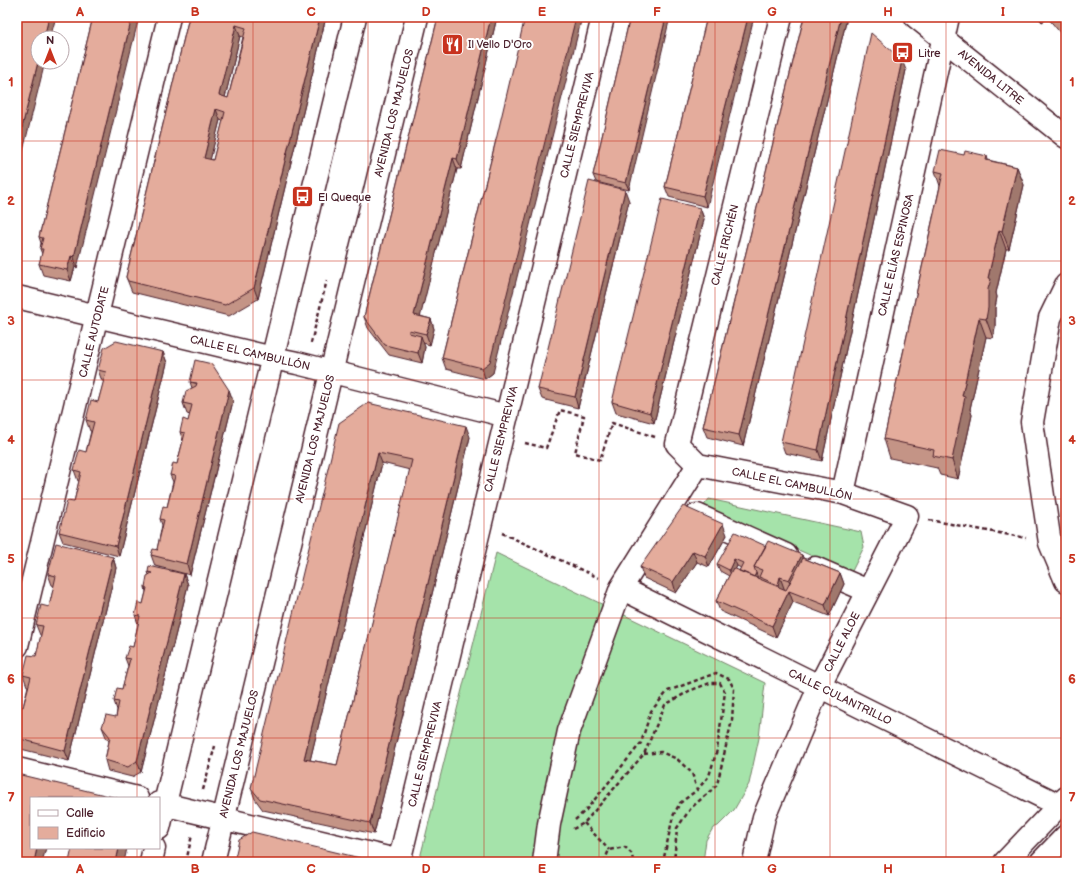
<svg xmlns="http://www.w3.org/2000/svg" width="1083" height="879" viewBox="0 0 1083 879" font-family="'Balsamiq Sans',sans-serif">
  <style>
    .garden { fill: #a5e3aa; stroke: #78816a }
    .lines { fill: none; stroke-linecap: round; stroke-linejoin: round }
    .minor-casing { stroke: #4a1f2b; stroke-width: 25 }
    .path { stroke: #4a1f2b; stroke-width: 2.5; stroke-dasharray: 4 3; stroke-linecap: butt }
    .minor { stroke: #fff; stroke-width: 22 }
    .wall { fill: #c49486; stroke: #4a1f2b; fill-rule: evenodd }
    .shaded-wall { fill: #a0786d; stroke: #4a1f2b }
    .building { fill: #e4ac9c; stroke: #4a1f2b; fill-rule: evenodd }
    .grid { fill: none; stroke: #c8321e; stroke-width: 1; stroke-opacity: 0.55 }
    .labels { text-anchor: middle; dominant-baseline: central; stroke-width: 4; stroke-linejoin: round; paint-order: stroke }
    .poi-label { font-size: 11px; fill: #4a1f2b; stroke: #fff; text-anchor: start }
    .street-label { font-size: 11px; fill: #4a1f2b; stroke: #fff }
    .neatline { fill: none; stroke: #c8321e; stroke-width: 1.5 }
    .grid-label { font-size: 13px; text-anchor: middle; font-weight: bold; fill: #c8321e }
  </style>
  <rect width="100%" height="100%" fill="#fff"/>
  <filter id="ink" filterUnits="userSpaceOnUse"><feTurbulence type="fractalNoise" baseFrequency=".025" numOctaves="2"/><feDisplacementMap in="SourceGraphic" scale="8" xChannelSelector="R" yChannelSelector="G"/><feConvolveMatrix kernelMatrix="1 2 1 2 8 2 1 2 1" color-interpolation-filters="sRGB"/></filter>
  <g filter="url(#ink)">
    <path class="garden" d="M709,499l152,33 3,15 -13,26 -149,-65z
      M496,553l269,130 -6,55 -10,46 -15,26 -16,16 -5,2 -7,12 -3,22h-284z"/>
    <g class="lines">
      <defs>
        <path id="minor" d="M916,17l150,120
          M1066,285l-16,33 -18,104 18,121 16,38
          M17,297l256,61 24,5 210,53
          M698,465l145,28 64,23 -88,171 -55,130 -10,45
          M698,465l-21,-21 104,-427
          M843,493l105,-476
          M697,515l89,40
          M815,568l53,23
          M621,588l438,217
          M17,646l152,-629
          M17,769l120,29
          M159,803l241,58
          M159,828l196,-811
          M151,862l3,-14
          M213,862l204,-845
          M399,862l204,-845
          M544,862l5,-38 20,-93 52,-143 77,-123
          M1005,862l61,-64
          M1041,862l25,-26"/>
      </defs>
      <use href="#minor" class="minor-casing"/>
      <path class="path" d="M311,343l16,-63
        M525,443l21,5 14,-38 24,6 -9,37 25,7 12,-37 43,14
        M929,520l97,18
        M502,533l97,45
        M644,754l17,-2 16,7 15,14 5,17
        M203,790l12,-44
        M575,820l11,-10 55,-67 10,-32 17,-20 48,-18 13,6 5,10 -2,31 -15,65 -26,23 -14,20 -3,34
        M584,823l25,27
        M573,829l11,-6 60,-69 21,-49 24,-14 21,-8h10l5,9 -8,58 -8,26 -12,14 -17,13 -7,13 -10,46
        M186,862l6,-27
        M604,862l5,-12 16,-3 7,7 1,8"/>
      <use href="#minor" class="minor"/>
    </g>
    <path class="wall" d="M93,17l-16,251 -2,-1 -4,14 -28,-6 -4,-11 3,-10 -2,-5 1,-6 -2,-6z
      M189,17h137l-68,282 -29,17 -97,-24 -6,-15zM240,36l3,1 -15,61 -3,-1zM220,120l3,1 -10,39 -3,-1z
      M438,17h59l-36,152h-4l-37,147 11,3 3,10 -4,16 -7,-2 2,4 -3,16 -33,-8 -21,-27 -4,-11z
      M630,17l-1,173 -33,-8 -3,-7z
      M707,17v190l-38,-10 -4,-10z
      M804,17h41l1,5 -103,424 -36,-9 -4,-10z
      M1037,17h29v23l-18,-22 -6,4z
      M906,70l-84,391 -37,-8 -4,-11z
      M496,140l-3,233 -8,6 -39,-10 -4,-11z
      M964,155l23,1 1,4 29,7 7,18 -15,64h-3l-10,44 1,4 -2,11v19l-2,11 -7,-1 -16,72 2,6 -14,64 -18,-4 -3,-7 -47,-10 -6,-19 56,-253 -5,-15z
      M629,201l-51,207 -36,-9 -4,-10z
      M700,208l4,11 -50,204 -38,-10 -4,-11z
      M163,352l4,11 -48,193 -56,-14 -4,-10 15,-30 5,-21h-1l-4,-11 12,-18 5,-21h-1l-4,-11 12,-18 6,-21h-2l-4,-11z
      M190,382l39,8 4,11 -43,174 -35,-9 -4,-11 6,-5 5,-25 -2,-6 7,-12 6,-25 -3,-7 7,-11 6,-23 -3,-9 8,-11 2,-6 -3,-1 -4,-11 9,-15z
      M368,403l102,34 -96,397 -111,-24 -8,-11 -4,-11zM382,463l28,7 -73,295 -27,-5z
      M727,535l-18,32 -12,-5 -21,31 -32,-15 -4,-11z
      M766,546l36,9 1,3 37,15 4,11 -15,32 -36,-14 -17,35 -56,-26 -4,-10 13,-25 -9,-5 -3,-7zM737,566l4,2 -2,3 -4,-2z
      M113,557l3,11 -47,193 -48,-12 -4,-7v-37l6,2 5,-21h-1l-4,-11 13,-19 5,-20 -1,-1 -4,-10 13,-18 5,-21 -2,-1 -4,-11z
      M148,572l36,2 4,11 -47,187 -9,5 -24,-6 -3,-11 4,-19 -3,-4 -4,-10 14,-10 1,-7 -3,-9 8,-12 6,-23 -3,-8 8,-11 5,-23 -3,-9 8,-11 3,-12 -1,-5 4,-12z"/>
    <path class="shaded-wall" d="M49,17h7l-6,21h-6z
      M132,17h7l-62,251 -3,-11z
      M320,17h6l-68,282 -4,-11z
      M491,17h6l-36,152 -4,-10z
      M576,17h6l-89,356 -8,6 -3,-11z
      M666,17h4l-41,173 -3,-7z
      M748,17h6l-47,190 -4,-11z
      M841,17h4l1,5 -103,424 -4,-11z
      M1040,17h7l1,1 -6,4z
      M236,25l4,11 -17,70 -4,-11z
      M902,60l4,10 -84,391 -4,-11z
      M38,62h7l-28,113v-27z
      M216,109l4,11 -12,49 -4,-11z
      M453,158l4,11 -39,157 -4,-11z
      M1017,167l7,18 -15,64 -7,-18z
      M625,190l4,11 -51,207 -3,-11z
      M700,208l4,11 -50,204 -4,-10z
      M999,230l7,19 -10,44 1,4 -2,11v19l-2,11 -7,-19 2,-41z
      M71,256l4,11 -4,14 -4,-11z
      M979,318l7,19 -16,72 2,6 -14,64 -6,-19 10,-64z
      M431,319l3,10 -4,16 -4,-11z
      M421,336l4,11 -3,16 -4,-10z
      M163,352l4,11 -48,193 -3,-10z
      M229,390l4,11 -43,174 -3,-11z
      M466,426l4,11 -96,397 -4,-11z
      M378,453l4,10 -74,306 -4,-10z
      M723,524l4,11 -18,32 -4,-11z
      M693,551l4,11 -21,31 -3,-11z
      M802,555l5,14 -14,24 -4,-13z
      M113,557l3,11 -47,193 -4,-10z
      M734,559l3,7 -5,11 -3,-7z
      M756,573l3,8 -6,-1z
      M840,573l4,11 -15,32 -4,-11z
      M184,574l4,11 -47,187 -4,-11z
      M780,577l5,14 -2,7 -5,-13z
      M789,591l4,11 -17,35 -4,-11z
      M37,848h9l-4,14h-8z
      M119,848h8l-3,14h-8z"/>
    <path class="building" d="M17,17h32l-5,21h-6v24l-21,86z
      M93,17h39l-58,240 -3,-1 -4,14 -28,-6 4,-15h-3l3,-11 -4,-1z
      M189,17h131l-66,271 -29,17 -97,-24 -2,-4zM236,25l10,3 -18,70 -9,-3zM216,109l9,3 -12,48 -9,-2z
      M438,17h53l-34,142 -4,-1 -39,157 17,4 -5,15 -17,-4v3l12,3 -3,17 -33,-8 -21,-28z
      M525,17h51l-86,345 -8,6 -40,-10 54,-218z
      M630,17h36l-40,166 -33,-8z
      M707,17h41l-45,179 -38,-9z
      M804,17h37l-102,418 -36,-8z
      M1058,17h8v10z
      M871,33l31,27 -84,390 -37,-8z
      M940,150l24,5 1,-4 22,5 -1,4 31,7 -15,64 -3,-1 -11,48 3,1 -3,10v19l-2,11 -7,-1 -17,78 3,1 -13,63 -19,-4 1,-6 -50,-11 59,-266 -8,-2z
      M589,181l36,9 -50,207 -37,-8z
      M662,199l38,9 -50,205 -38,-11z
      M116,341l47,11 -47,194 -57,-14 8,-31 7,1 7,-30 -7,-2 5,-20 7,2 8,-30 -8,-2 5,-20 7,2 8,-30 -8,-2 6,-22z
      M195,360l17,4 17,26 -42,174 -36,-9 2,-6 5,1 -1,-1 7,-29 -4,-1 3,-13 4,1 8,-31 -5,-1 3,-12 4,1 8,-31 -5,-1 3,-13 5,2 4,-16 -9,-2 3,-12 10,-5 1,-3 -7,-1z
      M368,403l98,23 -96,397 -110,-24 -9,-11 88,-365zM378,453l34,7 -75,305 -33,-6z
      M683,506l40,18 -18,32 -12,-5 -20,31 -33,-15z
      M735,532l31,14 -12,21 2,6 -2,4 -15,-6 4,-8 -9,-4 -5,11 -12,-6z
      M768,541l34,14 -13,25 -9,-3 -2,8 -19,-8 3,-7 -8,-3z
      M56,543l57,14 -48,194 -48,-13v-33l6,2 8,-30 -8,-2 5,-20 8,1 7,-30 -7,-1 5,-20 8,2 7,-31 -8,-2z
      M803,558l37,15 -15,32 -36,-14 -17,35 -56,-25 17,-33 53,22z
      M149,566l35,8 -47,187 -9,6 -23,-7 5,-23 -8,-10 4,-12 10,2 3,-15 -5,-1 3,-13 5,1 8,-30 -5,-1 4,-12 4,1 7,-31 -5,-1 3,-13 5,2 4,-16 -2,-1 2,-11 5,-3 -4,-1z
      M17,774l100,24h-86v50h6l-3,14h-17z
      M252,832l108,26 1,3v1h-127l5,-22z
      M72,848h47l-3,14h-47z"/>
  </g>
  <path class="grid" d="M137,17v781M253,17v845M368,17v845M484,17v845M599,17v845M715,17v845M830,17v845M946,17v845M17,141h1049M17,261h1049M17,380h1049M17,499h1049M17,618h1049M17,738h1049M137,848v14"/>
  <defs>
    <symbol id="restaurant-square" viewBox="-11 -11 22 22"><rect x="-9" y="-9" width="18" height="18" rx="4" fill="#c8321e" stroke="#fff"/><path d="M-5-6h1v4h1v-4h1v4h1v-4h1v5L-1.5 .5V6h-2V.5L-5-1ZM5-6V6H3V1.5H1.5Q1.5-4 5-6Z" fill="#fff"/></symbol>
    <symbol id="bus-square" viewBox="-11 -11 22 22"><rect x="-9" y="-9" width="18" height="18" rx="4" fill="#c8321e" stroke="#fff"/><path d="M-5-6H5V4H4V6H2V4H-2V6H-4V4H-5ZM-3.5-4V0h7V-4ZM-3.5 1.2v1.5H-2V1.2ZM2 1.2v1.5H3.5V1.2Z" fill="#fff"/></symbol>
  </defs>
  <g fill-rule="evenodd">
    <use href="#restaurant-square" x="440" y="32" width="25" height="25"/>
    <use href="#bus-square" x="890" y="40" width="25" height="25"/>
    <use href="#bus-square" x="290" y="184" width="25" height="25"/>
  </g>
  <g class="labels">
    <g class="poi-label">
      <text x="468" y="44">Il Vello D'Oro</text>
      <text x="918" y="53">Litre</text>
      <text x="318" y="197">El Queque</text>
    </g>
    <g class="street-label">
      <text transform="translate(991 77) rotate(39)">AVENIDA LITRE</text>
      <text transform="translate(394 113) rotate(-76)">AVENIDA LOS MAJUELOS</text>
      <text transform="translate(577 125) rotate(-76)">CALLE SIEMPREVIVA</text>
      <text transform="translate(725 245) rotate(-76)">CALLE IRICHÉN</text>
      <text transform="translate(896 255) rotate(-77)">CALLE ELÍAS ESPINOSA</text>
      <text transform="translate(94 332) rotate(-76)">CALLE AUTODATE</text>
      <text transform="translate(250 353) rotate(13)">CALLE EL CAMBULLÓN</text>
      <text transform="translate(315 439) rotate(-76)">AVENIDA LOS MAJUELOS</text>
      <text transform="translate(501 439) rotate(-76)">CALLE SIEMPREVIVA</text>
      <text transform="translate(792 484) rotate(12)">CALLE EL CAMBULLÓN</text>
      <text transform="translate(842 642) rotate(-63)">CALLE ALOE</text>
      <text transform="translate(840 697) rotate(26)">CALLE CULANTRILLO</text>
      <text transform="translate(239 754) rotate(-76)">AVENIDA LOS MAJUELOS</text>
      <text transform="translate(425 754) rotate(-76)">CALLE SIEMPREVIVA</text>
    </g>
  </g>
  <rect width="1083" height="879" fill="none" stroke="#fff" stroke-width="44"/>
  <rect x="30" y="797" width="130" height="52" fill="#ffffff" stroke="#b7a5aa"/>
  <rect x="38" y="810" width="20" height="6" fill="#ffffff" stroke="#b7a5aa"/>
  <text x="66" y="817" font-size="12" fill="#4a1f2b">Calle</text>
  <rect x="38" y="827" width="20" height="12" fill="#e4ac9c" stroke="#b7a5aa"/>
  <text x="66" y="837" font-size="12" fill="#4a1f2b">Edificio</text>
  <g transform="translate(50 50)"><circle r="19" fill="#ffffff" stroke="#b7a5aa"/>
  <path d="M0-3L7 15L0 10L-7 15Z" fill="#c8321e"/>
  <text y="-6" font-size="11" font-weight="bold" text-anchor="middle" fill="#4a1f2b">N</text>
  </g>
  <rect x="22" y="22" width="1039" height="835" class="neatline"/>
  <g class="grid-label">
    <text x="80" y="16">A</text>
    <text x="195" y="16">B</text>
    <text x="311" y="16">C</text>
    <text x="426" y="16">D</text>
    <text x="542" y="16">E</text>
    <text x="657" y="16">F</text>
    <text x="772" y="16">G</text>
    <text x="888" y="16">H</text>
    <text x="1003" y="16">I</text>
    <text x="11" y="86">1</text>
    <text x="1072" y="86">1</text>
    <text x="11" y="205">2</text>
    <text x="1072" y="205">2</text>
    <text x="11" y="325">3</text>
    <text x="1072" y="325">3</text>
    <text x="11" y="444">4</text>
    <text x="1072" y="444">4</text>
    <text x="11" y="563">5</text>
    <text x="1072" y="563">5</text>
    <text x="11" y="683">6</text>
    <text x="1072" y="683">6</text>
    <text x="11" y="802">7</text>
    <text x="1072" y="802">7</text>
    <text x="80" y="873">A</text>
    <text x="195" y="873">B</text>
    <text x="311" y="873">C</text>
    <text x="426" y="873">D</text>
    <text x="542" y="873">E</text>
    <text x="657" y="873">F</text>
    <text x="772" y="873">G</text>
    <text x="888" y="873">H</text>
    <text x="1003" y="873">I</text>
  </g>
</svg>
